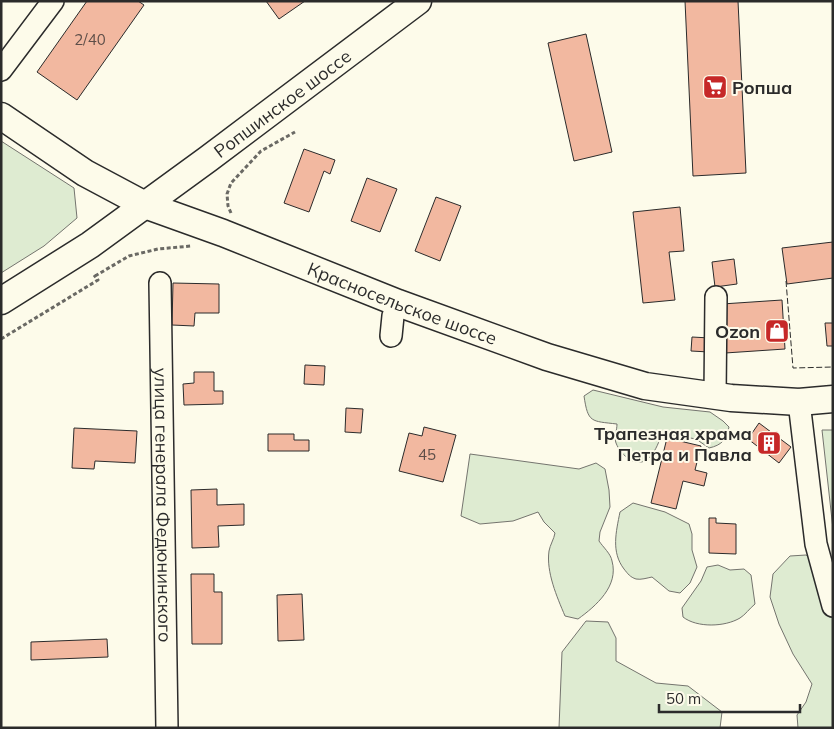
<svg xmlns="http://www.w3.org/2000/svg" width="834" height="729" viewBox="0 0 834 729" font-family="Mulish,sans-serif">
  <style>
    .green { fill: #deebd1; stroke: #74746e }
    .building { fill: #f2b8a0; stroke: #2b2b2b }
    .lines { fill: none; stroke-linecap: round; stroke-linejoin: round }
    .minor-casing { stroke: #2b2b2b; stroke-width: 24 }
    .major-casing { stroke: #2b2b2b; stroke-width: 29 }
    .path { stroke: #6a6964; stroke-width: 3; stroke-dasharray: 4 2.5; stroke-linecap: butt }
    .minor { stroke: #fdfbea; stroke-width: 21 }
    .major { stroke: #fdfbea; stroke-width: 26 }
    .fence { stroke: #2b2b2b; stroke-width: 1; stroke-dasharray: 6 2.5; stroke-linecap: butt }
    .labels { text-anchor: middle; dominant-baseline: central; stroke-width: 4; stroke-linejoin: round; paint-order: stroke }
    .number-label { font-size: 15px; fill: #5d4e48 }
    .poi-label { font-size: 18px; font-weight: bold; fill: #2b2b2b; stroke: #fdfbea; text-anchor: end }
    .street-label { font-size: 18px; fill: #2b2b2b; stroke: #fdfbea }
  </style>
  <rect width="100%" height="100%" fill="#fdfbea"/>
  <path class="green" d="M1,141l73,47 3,30 -33,28 -43,27z
    M593,390l70,17 47,5 13,9 6,6c-3,13 -7,18 -20,21l-13,-9 -34,-6c-3,9 -6,17 -12,24 -12,13 -29,-1 -34,-14 -2,-5 1,-13 1,-19 -26,-3 -29,-1 -33,-28z
    M822,430h11v99z
    M470,454l109,15 17,-6 9,6 4,21 1,17 -10,25 -1,9c4,6 12,13 13,20 7,25 -16,45 -34,58l-13,-3c-8,-19 -19,-44 -16,-65 1,-6 5,-12 6,-18l-11,-11 -6,-10 -25,9 -33,3 -19,-8z
    M633,503l32,9 24,12 3,10v16l5,17 -7,16 -10,10 -11,-2 -17,-14c-5,1 -11,3 -16,2 -6,-2 -8,-5 -12,-10 -13,-17 -8,-37 -4,-57z
    M806,555l27,15v158h-35l-1,-13 9,-13 6,-18 -19,-30 -14,-30 -9,-27 3,-23 17,-18z
    M718,565l12,5 14,-1 7,6 4,29c-5,4 -10,11 -15,14 -15,9 -43,10 -57,-1l-1,-9 19,-27 6,-14z
    M586,621l22,1 8,16v23l40,22 32,3 34,26 -2,16h-161l3,-76z"/>
  <path class="building" d="M87,1h51l6,4 -67,95 -40,-28z
    M266,1h39l-26,18z
    M685,1h53l8,172 -53,3z
    M586,34l26,118 -38,9 -26,-118z
    M304,149l31,11 -5,14 -6,-3 -15,41 -25,-9z
    M367,178l30,11 -17,43 -29,-11z
    M436,197l25,9 -21,55 -25,-10z
    M680,207l4,44 -15,1 6,48 -32,3 -10,-91z
    M833,242v36l-46,6 -5,-36z
    M734,259l3,25 -22,3 -3,-25z
    M173,283l46,1v29h-24l-1,13 -22,-1z
    M782,300l3,49 -60,4 -3,-49z
    M825,323h8v23h-6z
    M692,337l18,1 -1,14 -18,-1z
    M305,365l20,1 -1,19 -20,-1z
    M194,372h20v19h9v13l-39,1 -1,-21 11,-1z
    M346,408l17,1 -2,24 -16,-1z
    M759,423l32,24 -12,16 -31,-24z
    M424,427l32,8 -13,47 -44,-11 10,-38 13,3z
    M74,428l63,3 -2,32 -40,-2 -1,8 -22,-1z
    M268,434h26v6h15v11h-41z
    M667,438l34,8 -6,24 12,3 -3,13 -21,-5 -7,28 -25,-6z
    M217,489v16l27,-1v21l-26,1 1,21 -27,1 -1,-58z
    M709,518h7v5l20,1v30l-27,-1z
    M191,574h23v18h8v52h-30z
    M302,594l2,46 -26,1 -1,-46z
    M107,639l1,18 -77,3v-18z"/>
  <g class="lines">
    <defs>
      <g id="minor">
        <path d="M1,70l52,-69"/>
        <path id="s1" d="M160,283l7,445"/>
        <path d="M391,336l2,-20 5,-13"/>
        <path d="M715,396l1,-99"/>
        <path d="M799,402l17,142 17,62"/>
      </g>
      <g id="major">
        <path id="s2" d="M1,116l84,57 60,32 78,28 175,70 149,54 98,29 86,12 68,4 34,-3"/>
        <path id="s3" d="M1,301l89,-56 118,-86 210,-158"/>
      </g>
    </defs>
    <use href="#minor" class="minor-casing"/>
    <use href="#major" class="major-casing"/>
    <path class="path" d="M231,213l-3,-7 -1,-12 4,-11 30,-32 34,-19
      M95,276l34,-20 29,-7 33,-3
      M1,339l97,-59 -4,-5"/>
    <use href="#minor" class="minor"/>
    <use href="#major" class="major"/>
    <path class="fence" d="M786,281l7,87 40,-1"/>
  </g>
  <defs>
    <symbol id="supermarket-square" viewBox="-11 -11 22 22"><rect x="-9" y="-9" width="18" height="18" rx="4" fill="#c62828" stroke="#fdfbea"/><path d="M-6-5.5h2.5l.6 2H6L4.5 2H-2.5L-4.4-4H-6ZM-1.5 3.2a1.3 1.3 0 1 0 .1 0ZM3 3.2a1.3 1.3 0 1 0 .1 0Z" fill="#fff"/></symbol>
    <symbol id="shop-square" viewBox="-11 -11 22 22"><rect x="-9" y="-9" width="18" height="18" rx="4" fill="#c62828" stroke="#fdfbea"/><path d="M-5-2.5h2.3a2.7 3.5 0 0 1 5.4 0H5L5.5 6h-11ZM-1.5-2.5h3a1.5 2.3 0 0 0-3 0Z" fill="#fff"/></symbol>
    <symbol id="building-square" viewBox="-11 -11 22 22"><rect x="-9" y="-9" width="18" height="18" rx="4" fill="#c62828" stroke="#fdfbea"/><path d="M-4-6H4V6H1V3H-1V6H-4ZM-2.5-4.3h1.7v1.8h-1.7ZM.8-4.3h1.7v1.8H.8ZM-2.5-1h1.7V.8h-1.7ZM.8-1h1.7V.8H.8Z" fill="#fff"/></symbol>
  </defs>
  <g fill-rule="evenodd">
    <use href="#supermarket-square" x="701" y="73" width="28" height="28"/>
    <use href="#shop-square" x="763" y="317" width="28" height="28"/>
    <use href="#building-square" x="755" y="429" width="28" height="28"/>
  </g>
  <g class="labels">
    <g class="number-label">
      <text x="90" y="39">2/40</text>
      <text x="427" y="454">45</text>
    </g>
    <g class="poi-label">
      <text x="732" y="87" text-anchor="start">Ропша</text>
      <text x="760" y="331">Ozon</text>
      <text x="752" y="433">Трапезная храма<tspan x="752" dy="21">Петра и Павла</tspan></text>
    </g>
    <g class="street-label">
      <text stroke="none"><textPath href="#s3" startOffset="344">Ропшинское шоссе</textPath></text>
      <text stroke="none"><textPath href="#s2" startOffset="445">Красносельское шоссе</textPath></text>
      <text stroke="none"><textPath href="#s1" startOffset="222">улица генерала Федюнинского</textPath></text>
    </g>
  </g>
  <rect width="834" height="729" fill="none" stroke="#2b2b2b" stroke-width="5"/>
  <path d="M659 704v8h141v-8" fill="none" stroke="#2b2b2b" stroke-width="2.5"/>
  <text x="666" y="704" font-size="15" fill="#2b2b2b" stroke="#fdfbea" stroke-width="4" paint-order="stroke">50 m</text>
</svg>
